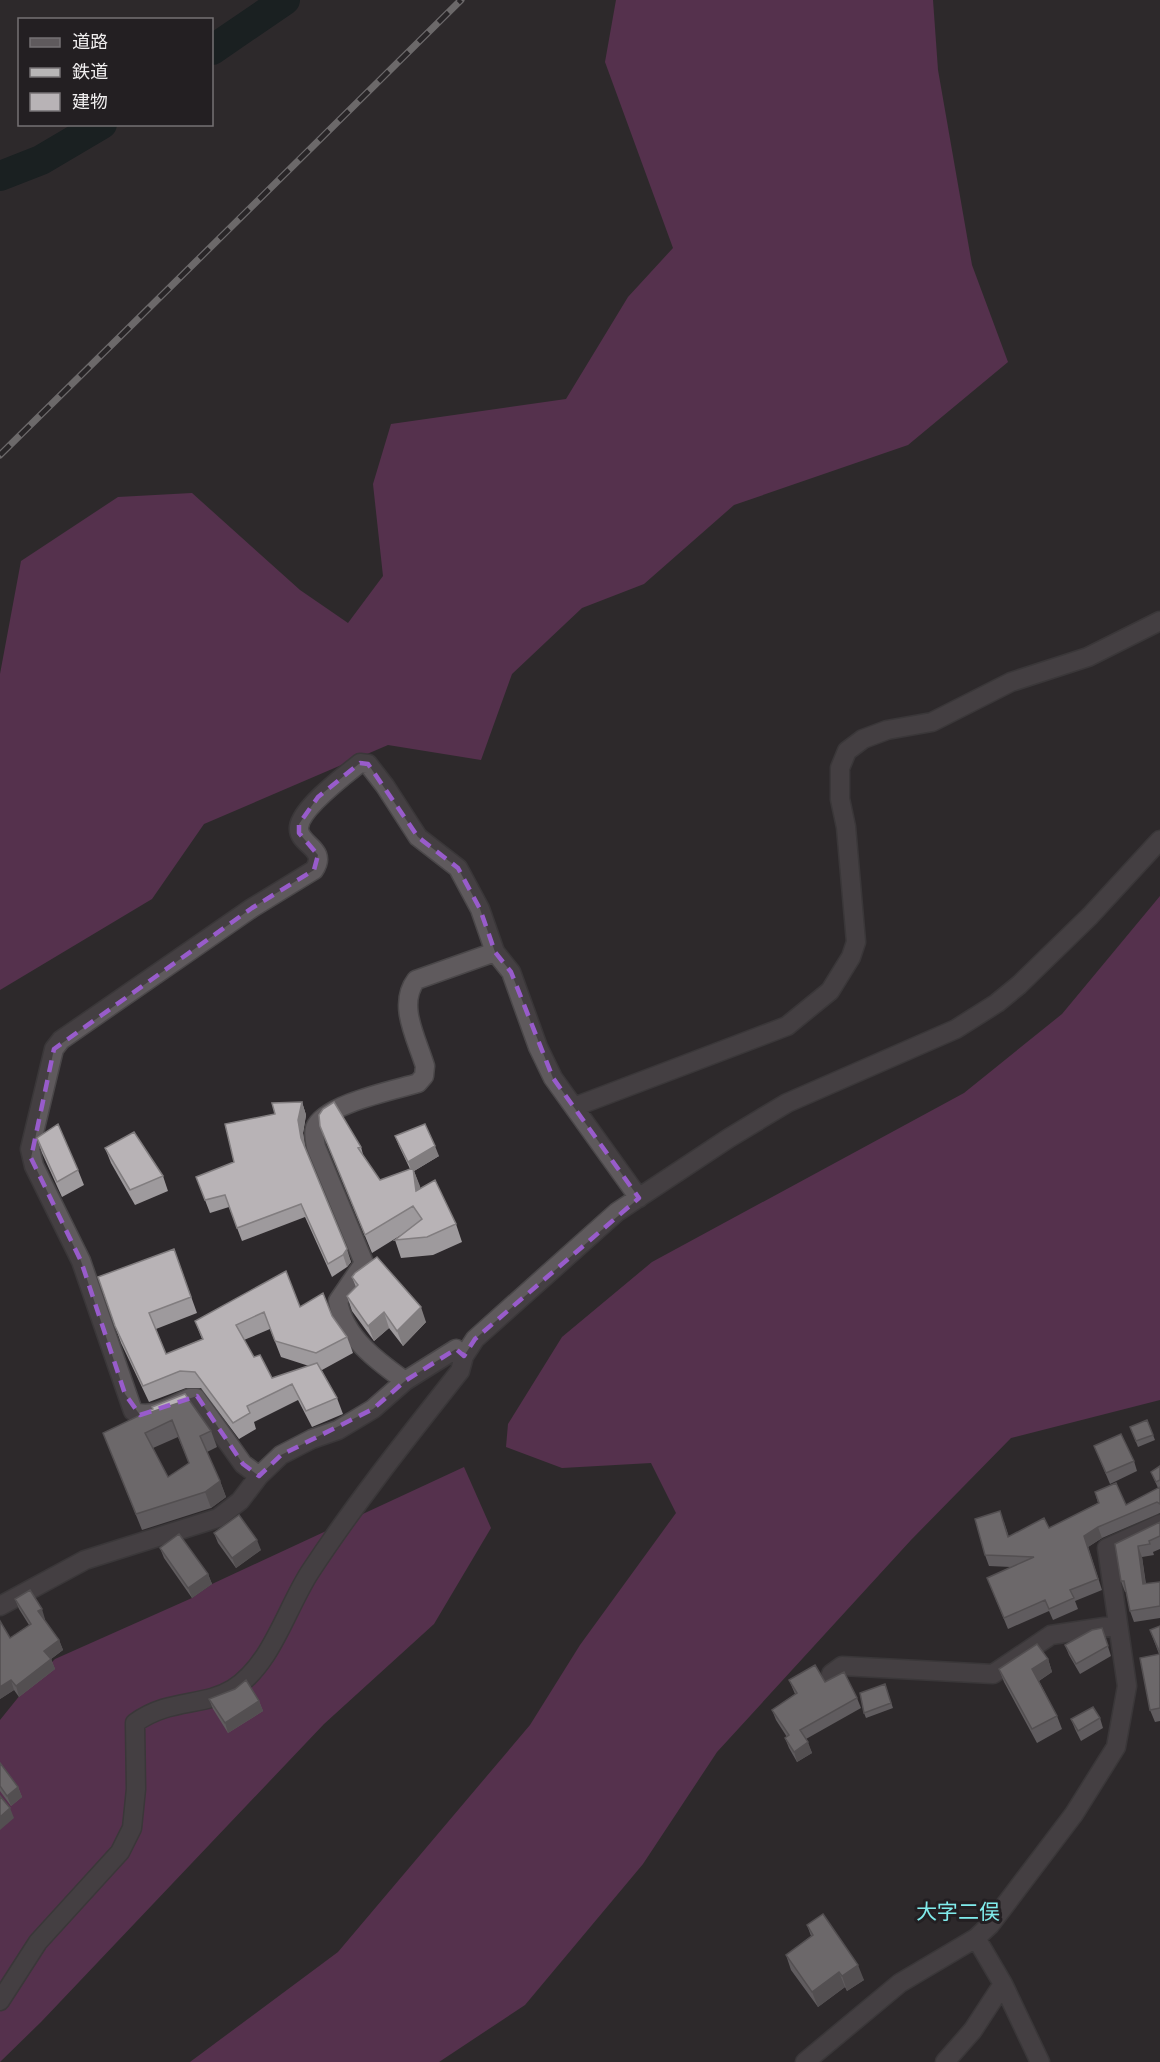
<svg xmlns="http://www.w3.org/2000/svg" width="1160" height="2062" viewBox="0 0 1160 2062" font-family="Signika,'Noto Sans JP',sans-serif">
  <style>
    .forest { fill: #863a75 }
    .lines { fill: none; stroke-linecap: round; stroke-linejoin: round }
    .river { stroke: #031414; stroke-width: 30 }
    .minor-casing { stroke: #4a4749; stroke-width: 21 }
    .minor { stroke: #5f5a5d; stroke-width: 18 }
    .rail-casing { stroke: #b8b6b7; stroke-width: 7 }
    .rail { stroke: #231f22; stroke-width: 4.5; stroke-dasharray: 14; stroke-linecap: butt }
    .wall { fill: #9e9a9d; fill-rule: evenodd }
    .shaded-wall { fill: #817d7f }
    .building { fill: #b8b3b6; stroke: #817d7f; stroke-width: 1.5; fill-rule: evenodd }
    .marked { fill: none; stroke: #985ccb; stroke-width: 4.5; stroke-dasharray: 12 8; stroke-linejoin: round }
    .labels { text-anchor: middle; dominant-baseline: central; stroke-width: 6; stroke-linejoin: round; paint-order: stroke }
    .quarter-label { font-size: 21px; fill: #80ecec; stroke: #231f22 }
  </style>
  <rect width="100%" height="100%" fill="#2d292c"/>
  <path class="forest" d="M616,0h317l5,70 34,195 36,97 -100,83 -174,60 -90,79 -62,24 -70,66 -31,86 -93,-15 -184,79 -52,75 -152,91v-316l21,-113 97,-64 74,-4 108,97 48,33 35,-47 -10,-92 18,-60 175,-25 62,-102 45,-49 -68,-186z
    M1160,896v504l-149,38 -100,102 -194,212 -74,112 -118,141 -86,57h-249l148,-110 192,-227 50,-80 96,-132 -25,-50 -89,5 -56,-21 2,-23 54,-87 90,-75 312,-169 98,-79z
    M464,1467l27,61 -57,96 -110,100 -283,298 -41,40v-342l25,-31 30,-30 137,-61 20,-14z"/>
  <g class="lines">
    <path class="river" d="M212,50l73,-50
      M0,176l41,-16 61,-36"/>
    <defs>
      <path id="minor" d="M574,1107l213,-81 43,-35 21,-34 5,-15 -10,-115 -6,-28v-31l7,-17 16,-12 24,-9 45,-8 79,-40 77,-25 72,-36
        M405,1381c-28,-20 -61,-44 -67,-80l26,-38 -48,-116c-1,-6 -3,-13 -1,-19 9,-24 80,-38 103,-45l6,-7 1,-10c-8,-27 -28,-61 -9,-86l79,-28
        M259,1476l-16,-12 -47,-66h-6c-16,7 -40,22 -57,13l-52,-150 -47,-95 -4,-17 24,-100 7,-9 191,-132 62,-38c15,-22 -17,-25 -15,-43 2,-19 46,-52 61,-64l8,1 17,22 33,51 40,31 22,41 15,43 16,20 27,75 15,31 86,120
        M0,1606l85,-46 133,-42 22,-17 19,-25 22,-21 31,-16 26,-9 35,-21 32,-28 51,-32 8,7
        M831,1674l11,-8 151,8 58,-39 67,-10
        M976,1938l27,46 37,78
        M0,2001l38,-59 82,-90 12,-24 4,-39 -1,-66c34,-25 69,-16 98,-34 39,-25 53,-80 77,-117 46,-70 98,-135 150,-201l4,-15 11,-17 142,-127 112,-74 58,-35 169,-74 41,-26 22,-18 71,-69 70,-76
        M805,2062l95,-79 76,-45 14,-13 84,-111 42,-67 11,-61 -20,-138 53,-24
        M945,2062l28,-32 30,-46"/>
    </defs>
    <use href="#minor" class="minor-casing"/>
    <use href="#minor" class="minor"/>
    <defs>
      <path id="rail" d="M0,455l461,-455"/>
    </defs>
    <use href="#rail" class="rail-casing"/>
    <use href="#rail" class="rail"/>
  </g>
  <path class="wall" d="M302,1102l4,13 -3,18 2,16 46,113 -4,5 -15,10 -27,-60 -63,24 -13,-34 -19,6 -14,-36 38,-15 41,-48z
    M320,1126l41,21 3,11 16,22 30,-11 -11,-23 -4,-10 44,20 -25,15 6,17 36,36 6,18 -29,13 -32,3 -6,-18 6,-5 -29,18z
    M37,1138l41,32 6,15 -22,12 -20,-44z
    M105,1148l58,28 5,15 -33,14 -24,-42z
    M174,1249l23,64 -41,16 10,25 36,-15 -7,-18 105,-14 32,9 15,21 6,16 -31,17 -1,-1 16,29 6,16 -31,13 -14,-27 -44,22 2,7 -17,10 -38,-51h-15l-37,14 -28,-59 -23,-66zM270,1329l11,28 28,9 -37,12 -18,-21 -10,-17z
    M352,1277l74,45 -23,24 -14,-18 -15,13 -22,-30 -5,-15 9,-9z
    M153,1409l58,22 6,16 -10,5 13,29 6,16 -15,11 -69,22 -39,-97zM178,1437l11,26 -21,14 -15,-29z
    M1147,1420l8,20 -17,7 -8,-20z
    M1094,1446l40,15 3,10 -27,13z
    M1160,1466v47l-58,25 -14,9 14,43 -27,11 3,8 -25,11 -4,-9 -41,18 -21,-51 24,-11 -22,-1 -4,-11 19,-33 5,15 40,-9 49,-25 -3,-11 31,13 32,-17 -7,-16z
    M1160,1522v27l-7,3 1,3 -12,2 4,27 14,-2v36l-26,4 -4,-11 -4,-19h-1l-4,-11 -6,-37z
    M214,1533l47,17 -25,18 -18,-25z
    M160,1548l48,26 4,10 -20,14 -28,-40z
    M15,1599l30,20 -1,1 15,20 4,10 -12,9 4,10 -36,28 -5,-7 -14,9 10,-61 19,-13 -10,-16z
    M1160,1626v95l-5,1 -5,-12 9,-56 -9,-24z
    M1102,1628l9,28 -31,18 -11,-19 -4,-10z
    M1048,1659l4,13 -13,9 18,35 5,13 -25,14 -33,-61 -5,-13z
    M789,1680l36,2 32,16 4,10 -55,31 6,14 -15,9 -8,-14 -4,-10 2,-1 -11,-17 -4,-10 23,-16z
    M885,1684l8,24 -27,10 -2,-5z
    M209,1699l50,2 4,10 -35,22 -15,-24z
    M1100,1718l3,10 -22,13 -6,-12 -4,-10z
    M0,1764l18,23 4,10 -11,9 -11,-15z
    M807,1925l57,55 -17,11 -2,-4 -27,20 -27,-37 -5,-15 25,-19z"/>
  <path class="shaded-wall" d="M302,1102l4,13 -3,18 3,18 -5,-13 -3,-18z
    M435,1146l4,10 -25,15 6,15 3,23 -7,-18 -4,-19 -4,-10z
    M347,1249l4,13 -4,5 -4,-12z
    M421,1307l5,15 -23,24 -6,-15z
    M384,1312l5,16 -15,13 -6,-15z
    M220,1481l6,16 -15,11 -6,-16z
    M1098,1527l4,11 -14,9 14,43 -18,-54z
    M257,1540l4,10 -25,18 -4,-10z
    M1138,1546l4,11 5,38 -4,-11z
    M208,1574l4,10 -20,14 -4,-10z
    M42,1609l3,10 -3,2 -4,-10z
    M59,1640l4,10 -12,9 4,10 -36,28 -3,-11 28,-35z
    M1048,1659l4,13 -15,10 -5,-13z
    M11,1680l3,10 -14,9v-12z
    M259,1701l4,10 -35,22 -3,-10z
    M808,1742l4,11 -15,9 -3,-10z
    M18,1787l4,10 -11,9 -4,-10z
    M10,1808l4,10 -14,12v-13z
    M858,1965l6,15 -17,11 -5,-15z
    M839,1972l6,15 -27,20 -6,-15z"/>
  <path class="building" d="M302,1102l-4,18 3,18 46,111 -4,6 -15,9 -27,-60 -64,24 -12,-33 -20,5 -9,-23 38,-15 -9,-38 50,-10 -3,-11z
    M334,1102l27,45 -3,1 22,32 33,-12 3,23 19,-11 21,44 -29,13 -32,3 27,-21 -9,-13 -48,29 -45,-109 -1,-11 4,-6z
    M58,1124l20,46 -21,12 -20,-44z
    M425,1124l10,22 -27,16 -13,-26z
    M134,1132l29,44 -33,14 -25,-42z
    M174,1249l17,48 -42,16 17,41 37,-15 -8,-18 91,-50 14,36 23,-14 9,23 15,21 -31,16 -41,-12 -11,-29 -28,13 18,32 6,-2 12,23 45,-15 20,35 -31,13 -14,-27 -45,22 3,7 -17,10 -38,-51 -15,-1 -37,15 -28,-60 -17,-49z
    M377,1257l44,50 -24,24 -13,-19 -16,14 -21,-30 11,-11 -6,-8 3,-4z
    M185,1394l26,37 -11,5 20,45 -15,11 -69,22 -33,-81 50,-24 -1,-2zM172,1420l17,43 -21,14 -23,-44z
    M1147,1420l6,15 -17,6 -6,-14z
    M1121,1434l13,27 -28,12 -12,-27z
    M1160,1466v14l-4,2 -5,-10z
    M1116,1483l10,22 34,-18v17l-3,-2 -59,25 -14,9 14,43 -28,11 4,8 -25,11 -4,-9 -41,18 -17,-40 47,-21 -49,-2 -10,-36 25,-8 8,26 36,-19 5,10 50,-25 -4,-11z
    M239,1515l18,25 -25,18 -18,-25z
    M1160,1522v14l-11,5 1,3 -12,2 5,38 17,-2v24l-30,5 -6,-30h-3l-6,-37z
    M179,1534l29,40 -20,14 -28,-40z
    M30,1590l12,19 -4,2 21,29 -15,11 7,8 -35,27 -5,-6 -11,7v-66l10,17 21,-14 -16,-25z
    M1160,1626v27l-10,-23z
    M1102,1628l6,18 -32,18 -11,-19 27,-15z
    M1037,1644l11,15 -16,10 25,47 -25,13 -33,-60z
    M1160,1654v54l-10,2 -10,-52z
    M815,1665l10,17 19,-10 13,26 -57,32 8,12 -14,10 -9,-14 4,-3 -17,-25 25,-17 -8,-13z
    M246,1680l13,21 -34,22 -16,-24 26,-10z
    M885,1684l6,19 -27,10 -4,-20z
    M1093,1707l7,11 -22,13 -7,-12z
    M0,1763l18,24 -11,9 -7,-10z
    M0,1796l10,12 -10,9z
    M823,1914l35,51 -16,11 -3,-4 -27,20 -26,-37 27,-20 -6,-10z"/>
  <path d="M0 0H1160V2062H0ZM360,763l8,1 50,73 40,31 22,41 15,43 16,20 42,106 86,120 -164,141 -11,17 -8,-7 -51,32 -32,28 -92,46 -22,21 -16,-12 -46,-68 -57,19 -15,-21 -44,-133 -50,-103 23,-109 198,-141 62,-38 4,-15 -19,-22v-9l19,-27z" fill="#2d292c" fill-opacity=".55" fill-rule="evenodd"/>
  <path class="marked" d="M360,763l8,1 50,73 40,31 22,41 15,43 16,20 42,106 86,120 -164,141 -11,17 -8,-7 -51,32 -32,28 -92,46 -22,21 -16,-12 -46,-68 -57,19 -15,-21 -44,-133 -50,-103 23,-109 198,-141 62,-38 4,-15 -19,-22v-9l19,-27z"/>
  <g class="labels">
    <g class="quarter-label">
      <text x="958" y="1912">大字二俣</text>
    </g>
  </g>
  <rect x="18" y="18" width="195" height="108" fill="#231f22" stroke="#757274" stroke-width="1.5"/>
  <rect x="30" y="38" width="30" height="9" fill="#5f5a5d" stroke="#757274" stroke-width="1.5"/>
  <text x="72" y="48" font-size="18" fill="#f0eeef">道路</text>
  <rect x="30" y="68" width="30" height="9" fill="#b8b6b7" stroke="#757274" stroke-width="1.5"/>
  <text x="72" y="78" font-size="18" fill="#f0eeef">鉄道</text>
  <rect x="30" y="93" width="30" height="18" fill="#b8b3b6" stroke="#757274" stroke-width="1.5"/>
  <text x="72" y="108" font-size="18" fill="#f0eeef">建物</text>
</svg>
